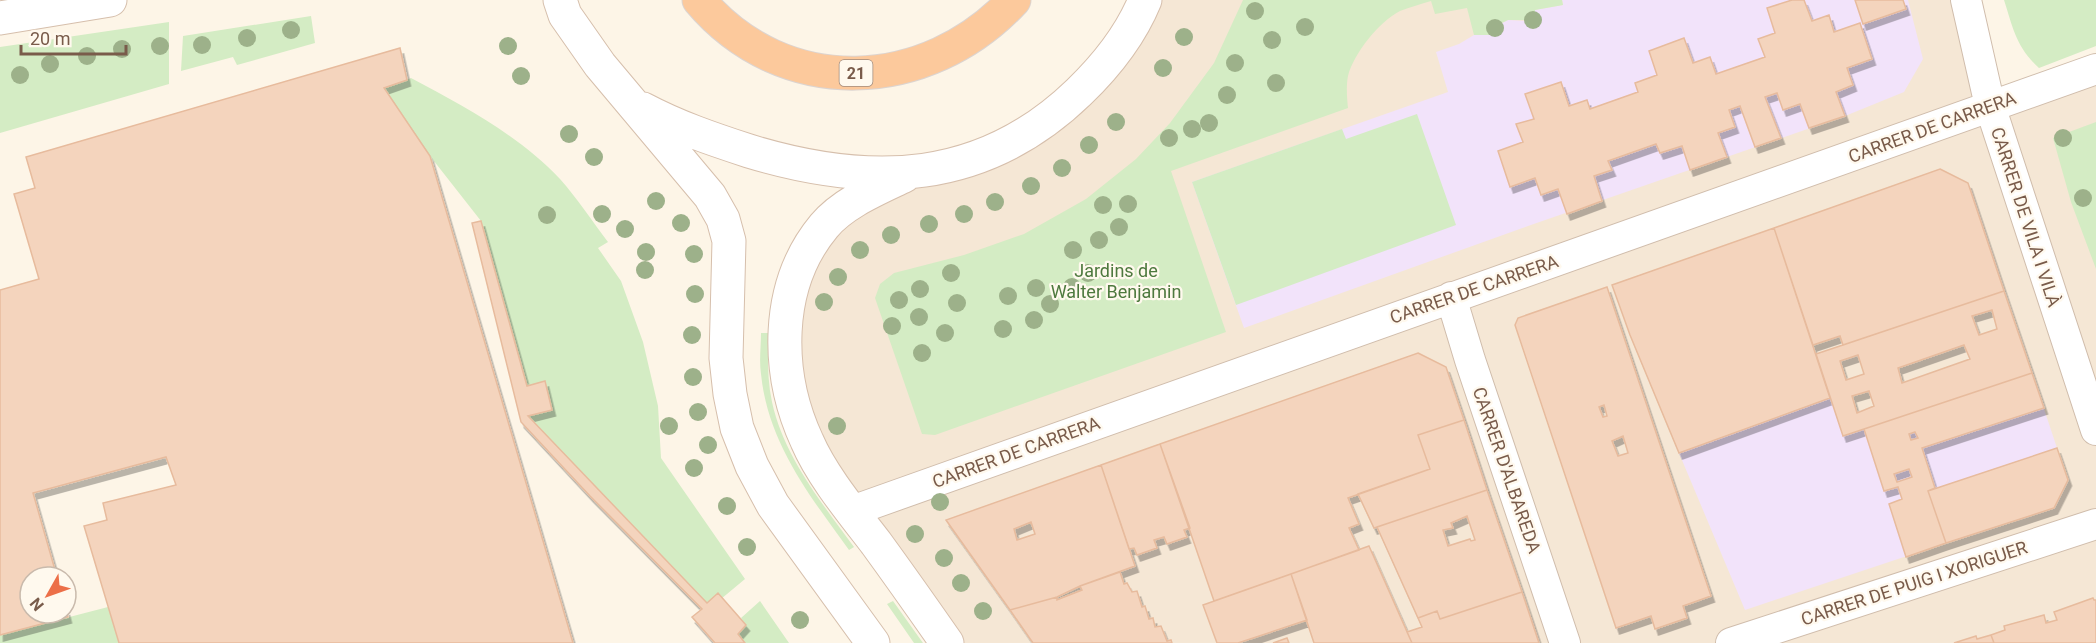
<svg xmlns="http://www.w3.org/2000/svg" width="2096" height="643" viewBox="0 0 2096 643" font-family="Roboto,sans-serif">
  <style>
    .residential { fill: #f5e7d5 }
    .education { fill: #f2e3fa }
    .green { fill: #d4ecc4 }
    .building { fill: #f4d4bd; stroke: #e7bb9d; stroke-width: 1.5; fill-rule: evenodd; filter: url(#shadow) }
    .lines { fill: none; stroke-linecap: round; stroke-linejoin: round }
    .minor-casing { stroke: #d0bdac; stroke-width: 32 }
    .secondary-casing { stroke: #d6bfac; stroke-width: 35 }
    .trunk-casing { stroke: #dcd4d0; stroke-width: 35 }
    .minor { stroke: #fff; stroke-width: 30 }
    .secondary { stroke: #fff; stroke-width: 33 }
    .trunk { stroke: #fcc99c; stroke-width: 33 }
    .tree { fill: #9db18a }
    .labels { text-anchor: middle; dominant-baseline: central; stroke-width: 4.5; stroke-linejoin: round; paint-order: stroke }
    .shield { fill: #fff9ee; stroke: #a18a7b; stroke-width: 1.5 }
    .shield-label { font-size: 16px; font-weight: bold; fill: #795b4a }
    .street-label { font-size: 18px; fill: #795b4a; stroke: #fff9ee }
    .park-label { font-size: 18px; fill: #4e793e; stroke: #fff9ee }
  </style>
  <defs>
    <filter id="shadow"><feDropShadow dx="3.5" dy="6" stdDeviation="0" flood-color="#0004"/></filter>
  </defs>
  <rect width="100%" height="100%" fill="#fdf5e7"/>
  <path class="residential" d="M1145,0h821l25,106 105,-37v574h-1149l-123,-173 -38,-155 64,-111 183,-74z"/>
  <path class="education" d="M1562,0h346l15,59 -19,33 -59,24 -317,110 -284,102 -52,-146 256,-90 -12,-40 23,-8 15,-9h18l6,-5 2,-6 8,-4 18,1 8,-11 29,-5z
    M2032,373l25,75 -129,43 18,52 -201,67 -66,-157 151,-55 14,38z"/>
  <path class="green" d="M1243,0h319l1,5 -28,5v10h-27l-8,4 -2,6 -6,5h-18l-7,-27 -32,6 -4,-13c-10,3 -21,6 -31,10 -21,11 -46,42 -52,65 -2,10 -1,22 0,32l-177,63 55,161 -291,103 -13,-1 -47,-136 5,-14 14,-11 70,-18 60,-21 62,-35 50,-40 34,-36 44,-60z
    M2004,0h92v46l-57,22c-23,-21 -26,-40 -35,-68z
    M311,16l4,27 -78,22 -4,-8 -52,14 2,-35z
    M169,22v62l-169,49v-86z
    M411,78c53,28 107,57 149,101 17,19 32,42 48,63l-10,6 23,33 22,61 15,64 3,52 84,121 -24,20 -14,4 -179,-187 24,-6 -7,-29 -18,5 -46,-165 -51,-65 -46,-68z
    M1417,114l39,111 -220,80 -44,-123 150,-53 4,10z
    M2096,122v147l-25,-67 -18,-64z
    M761,333h7c0,23 -1,46 4,69 12,55 50,101 82,145l-5,3c-39,-54 -81,-107 -88,-176 -2,-13 0,-28 0,-41z
    M760,601l29,42h-61l18,-18 -5,-7z
    M893,601l30,42h-9l-27,-39z
    M108,607l11,36h-119v-8z"/>
  <path class="building" d="M1792,0h12l8,21 17,-6 5,17 26,-9 12,36 -25,9 6,17 -17,7 9,24 -36,12 -9,-24 -17,6 -6,-17 -12,4 16,41 -26,9 -15,-41 -11,4 6,17 -17,6 9,24 -37,13 -8,-24 -22,7 -4,-9 -48,17 4,9 -18,6 8,25 -35,13 -9,-25 -17,6 -6,-17 -25,9 -12,-36 25,-9 -7,-18 18,-5 -9,-25 36,-12 8,24 18,-6 3,9 48,-17 -3,-9 22,-8 -8,-24 35,-13 9,25 17,-6 6,17 49,-17 -7,-18 17,-6 -8,-25z
    M1855,0h48l3,9 -43,15z
    M400,48l7,32 -23,8 46,68 143,487h-454l-35,-117 23,-6 -4,-17 73,-18 -10,-28 -133,36 24,84h-27v36h36v-4l2,8 -68,18v-345l39,-11 -25,-85 21,-6 -9,-31z
    M1940,169l28,14 36,108 -161,54 -3,-9 -27,9 -39,-117z
    M481,221l46,165 18,-5 7,29 -24,6 179,187 11,-10 28,32 -8,9 7,9h-30l-23,-26 10,-8 -112,-113 -69,-74 -49,-199z
    M1774,228l56,170 -151,55 -49,-118 -18,-50z
    M1607,287l104,309 -28,10 4,12 -32,11 -4,-13 -35,12 -101,-303 3,-7zM1604,405l3,11 -4,1 -4,-10zM1623,436l5,17 -10,3 -6,-15z
    M2004,291l28,82 -189,63 -27,-82zM1992,310l5,19 -18,6 -7,-19zM1964,345l6,14 -68,24 -4,-15zM1858,355l6,19 -18,6 -6,-19zM1869,391l5,15 -17,7 -5,-17z
    M1418,353l28,14 18,53 -46,15 12,34 -82,29 11,26 -10,4 10,22 -145,51 -54,-157z
    M2032,373l12,35 -122,40 13,40 -7,3 18,52 -40,14 -17,-53 13,-5 -4,-12 -14,4 -20,-62zM1915,432l3,6 -7,2 -2,-6zM1909,469l3,8 -15,5 -3,-8z
    M1464,420l23,70 -113,38 -16,-34 72,-25 -12,-34z
    M1160,444l30,84 -6,2 3,7 -20,7 -3,-7 -10,3 3,8 -20,7 -3,-7 -5,1 -28,-84z
    M2057,448l11,32 -14,28 -108,35 -18,-52z
    M1101,465l34,101 -55,20 -23,11 -47,13 -64,-90zM1031,522l4,12 -18,6 -3,-11z
    M1487,490l35,102 -82,27 -3,-8 -19,7 -41,-91zM1467,516l8,24 -4,1 -1,-2 -22,7 -5,-16 10,-2 -2,-5z
    M1369,546l43,97h-98l-23,-69z
    M1120,572l4,12 3,-1 5,9 5,-1 5,16 3,-1 4,13 4,-1 2,9 6,-1 6,15 4,-1 1,3h-139l-23,-33 47,-13v3l25,-10 -2,-4z
    M1291,574l16,46 -69,23h-21l-14,-38z
    M1522,592l17,51h-127l-5,-11 15,-5 -4,-9 19,-7 3,8z
    M2093,598l1,2h2v43h-102l-3,-8 14,-5 -1,-4 40,-11 2,8 11,-3 -3,-8z
    M1991,635l3,8h-40l22,-7 1,3z
    M1287,638l2,5h-16z"/>
  <g class="lines">
    <defs>
      <path id="minor" d="M1966,0l24,106 106,324
        M1451,297l19,63 95,283
        M852,511l1244,-442
        M1731,643l365,-119"/>
      <path id="secondary" d="M560,0l5,15 35,50 110,131 13,23 6,22 -3,117 4,36 7,34 15,38 21,39 100,138
        M0,18l110,-18
        M643,109c34,18 69,30 106,42 122,37 234,34 330,-59 27,-26 52,-58 66,-92
        M904,176c-27,13 -61,27 -80,50 -50,60 -48,148 -17,215 15,35 46,72 69,102 24,33 48,67 71,100"/>
      <path id="trunk" d="M699,0c85,101 228,94 315,0"/>
    </defs>
    <use href="#minor" class="minor-casing"/>
    <use href="#secondary" class="secondary-casing"/>
    <use href="#trunk" class="trunk-casing"/>
    <use href="#minor" class="minor"/>
    <use href="#secondary" class="secondary"/>
    <use href="#trunk" class="trunk"/>
  </g>
  <g class="tree">
    <circle cx="1255" cy="11" r="9"/>
    <circle cx="1533" cy="20" r="9"/>
    <circle cx="1305" cy="27" r="9"/>
    <circle cx="1495" cy="28" r="9"/>
    <circle cx="291" cy="30" r="9"/>
    <circle cx="1184" cy="37" r="9"/>
    <circle cx="247" cy="38" r="9"/>
    <circle cx="1272" cy="40" r="9"/>
    <circle cx="202" cy="45" r="9"/>
    <circle cx="160" cy="46" r="9"/>
    <circle cx="508" cy="46" r="9"/>
    <circle cx="122" cy="49" r="9"/>
    <circle cx="87" cy="56" r="9"/>
    <circle cx="1235" cy="63" r="9"/>
    <circle cx="50" cy="64" r="9"/>
    <circle cx="1163" cy="68" r="9"/>
    <circle cx="20" cy="75" r="9"/>
    <circle cx="521" cy="76" r="9"/>
    <circle cx="1276" cy="83" r="9"/>
    <circle cx="1227" cy="95" r="9"/>
    <circle cx="1116" cy="122" r="9"/>
    <circle cx="1209" cy="123" r="9"/>
    <circle cx="1192" cy="129" r="9"/>
    <circle cx="569" cy="134" r="9"/>
    <circle cx="1169" cy="138" r="9"/>
    <circle cx="2063" cy="138" r="9"/>
    <circle cx="1089" cy="145" r="9"/>
    <circle cx="594" cy="157" r="9"/>
    <circle cx="1062" cy="168" r="9"/>
    <circle cx="1031" cy="186" r="9"/>
    <circle cx="2083" cy="198" r="9"/>
    <circle cx="656" cy="201" r="9"/>
    <circle cx="995" cy="202" r="9"/>
    <circle cx="1128" cy="204" r="9"/>
    <circle cx="1103" cy="205" r="9"/>
    <circle cx="602" cy="214" r="9"/>
    <circle cx="964" cy="214" r="9"/>
    <circle cx="547" cy="215" r="9"/>
    <circle cx="681" cy="223" r="9"/>
    <circle cx="929" cy="224" r="9"/>
    <circle cx="1119" cy="227" r="9"/>
    <circle cx="625" cy="229" r="9"/>
    <circle cx="891" cy="235" r="9"/>
    <circle cx="1099" cy="240" r="9"/>
    <circle cx="860" cy="250" r="9"/>
    <circle cx="1073" cy="250" r="9"/>
    <circle cx="646" cy="252" r="9"/>
    <circle cx="694" cy="254" r="9"/>
    <circle cx="645" cy="270" r="9"/>
    <circle cx="951" cy="273" r="9"/>
    <circle cx="1088" cy="273" r="9"/>
    <circle cx="838" cy="277" r="9"/>
    <circle cx="1072" cy="287" r="9"/>
    <circle cx="1036" cy="288" r="9"/>
    <circle cx="920" cy="289" r="9"/>
    <circle cx="695" cy="294" r="9"/>
    <circle cx="1008" cy="296" r="9"/>
    <circle cx="899" cy="300" r="9"/>
    <circle cx="824" cy="302" r="9"/>
    <circle cx="957" cy="303" r="9"/>
    <circle cx="1050" cy="304" r="9"/>
    <circle cx="919" cy="317" r="9"/>
    <circle cx="1034" cy="320" r="9"/>
    <circle cx="892" cy="326" r="9"/>
    <circle cx="1003" cy="329" r="9"/>
    <circle cx="945" cy="333" r="9"/>
    <circle cx="692" cy="335" r="9"/>
    <circle cx="922" cy="353" r="9"/>
    <circle cx="693" cy="377" r="9"/>
    <circle cx="698" cy="412" r="9"/>
    <circle cx="669" cy="426" r="9"/>
    <circle cx="837" cy="426" r="9"/>
    <circle cx="708" cy="445" r="9"/>
    <circle cx="694" cy="468" r="9"/>
    <circle cx="940" cy="502" r="9"/>
    <circle cx="727" cy="506" r="9"/>
    <circle cx="915" cy="534" r="9"/>
    <circle cx="747" cy="547" r="9"/>
    <circle cx="944" cy="558" r="9"/>
    <circle cx="961" cy="583" r="9"/>
    <circle cx="983" cy="611" r="9"/>
    <circle cx="800" cy="620" r="9"/>
  </g>
  <g class="labels">
    <rect class="shield" x="839.5" y="60" width="33" height="26" rx="4.5"/>
    <g class="shield-label">
      <text x="856" y="73">21</text>
    </g>
    <g class="street-label">
      <text transform="translate(1932 127) rotate(-20)">CARRER DE CARRERA</text>
      <text transform="translate(2026 217) rotate(72)">CARRER DE VILA I VILÀ</text>
      <text transform="translate(1474 289) rotate(-19)">CARRER DE CARRERA</text>
      <text transform="translate(1016 452) rotate(-20)">CARRER DE CARRERA</text>
      <text transform="translate(1507 470) rotate(71)">CARRER D'ALBAREDA</text>
      <text transform="translate(1914 583) rotate(-18)">CARRER DE PUIG I XORIGUER</text>
    </g>
    <g class="park-label">
      <text x="1116" y="270">Jardins de<tspan x="1116" dy="21">Walter Benjamin</tspan></text>
    </g>
  </g>
  <g transform="translate(48 595) rotate(230)"><circle r="28" fill="#fff9ee" stroke="#c9baac" stroke-width="1.5"/>
  <path d="M0-4.5L10 22L0 15L-10 22Z" fill="#ec6f48"/>
  <text y="-9" font-size="16" font-weight="bold" text-anchor="middle" fill="#795b4a">N</text>
  </g>
  <path d="M21 45v9h105v-9" fill="none" stroke="#795b4a" stroke-width="3"/>
  <text x="30" y="45" font-size="18" fill="#795b4a" stroke="#fff9ee" stroke-width="4.5" paint-order="stroke">20 m</text>
</svg>
